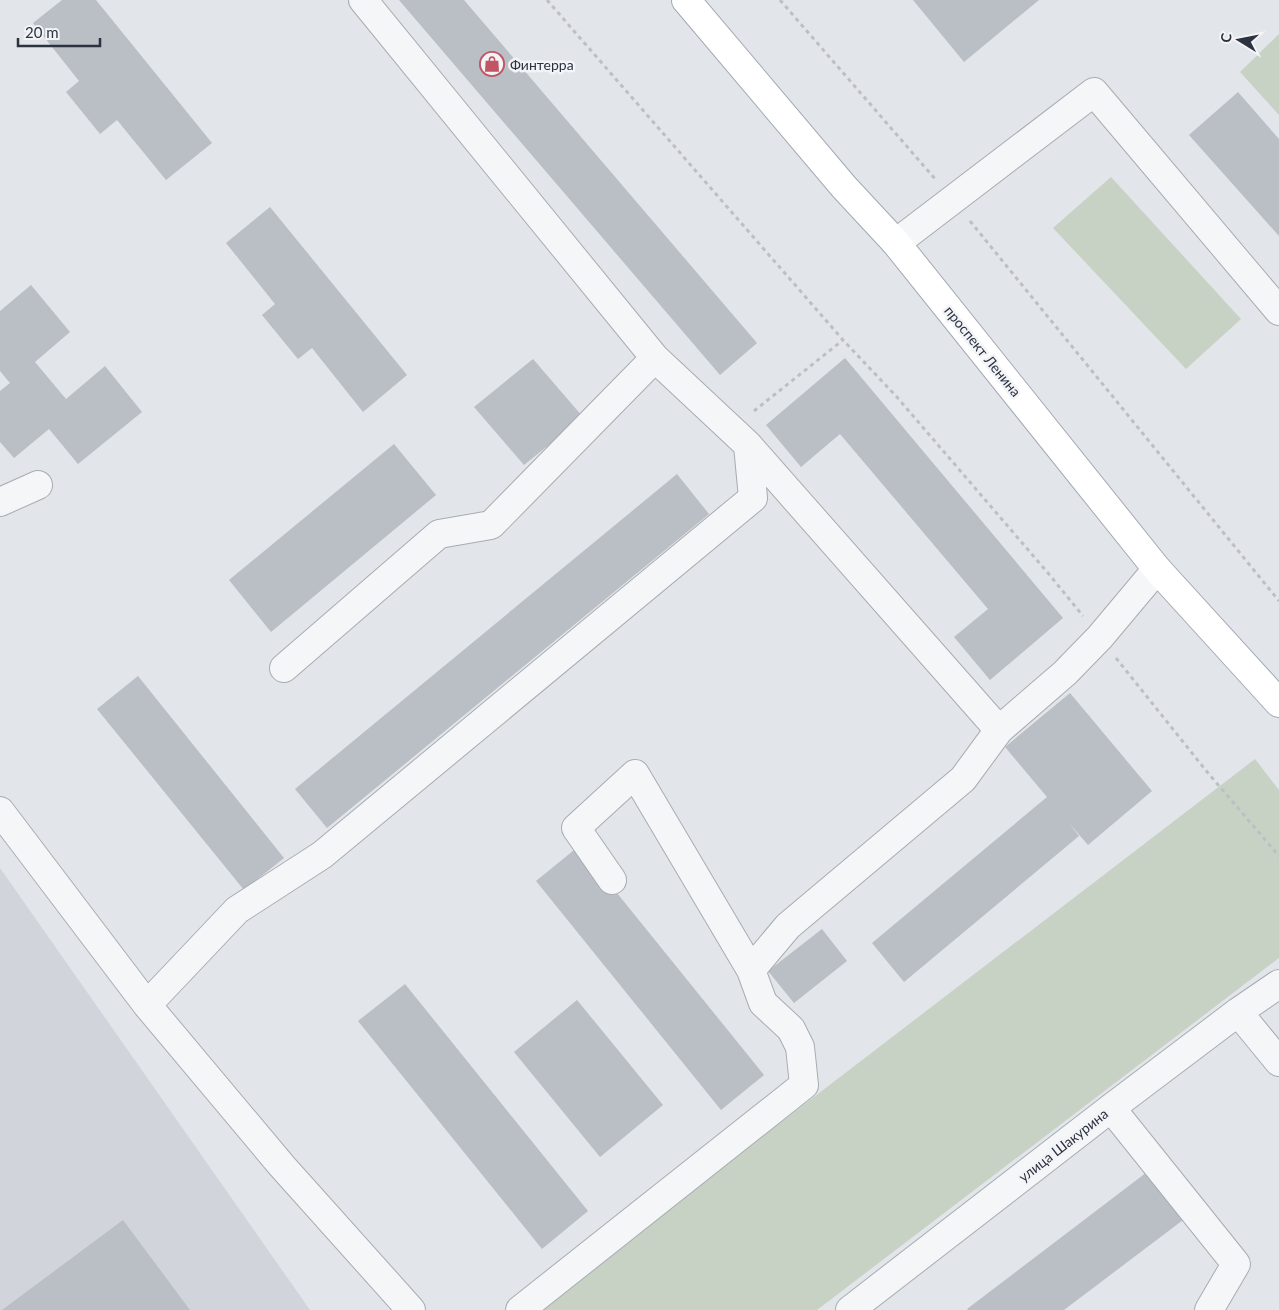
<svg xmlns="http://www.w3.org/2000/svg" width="1279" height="1310" viewBox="0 0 1279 1310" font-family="Lato,sans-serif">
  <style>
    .built { fill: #d1d4db }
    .green { fill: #c8d2c4 }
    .building { fill: #babec5 }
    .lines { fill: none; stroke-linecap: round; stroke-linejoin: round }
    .minor-casing { stroke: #a8acb3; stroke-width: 30 }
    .major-casing { stroke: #a3a9b4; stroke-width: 30 }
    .path { stroke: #bdbfc4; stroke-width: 3; stroke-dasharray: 4 4; stroke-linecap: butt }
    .minor { stroke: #f5f6f8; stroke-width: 28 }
    .major { stroke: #fff; stroke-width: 28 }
    .labels { text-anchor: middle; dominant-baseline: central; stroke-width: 5; stroke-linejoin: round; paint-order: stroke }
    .poi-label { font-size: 14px; fill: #2c3340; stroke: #f2f4f7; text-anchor: start }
    .street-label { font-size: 14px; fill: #2c3340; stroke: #f2f4f7 }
  </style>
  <rect width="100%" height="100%" fill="#e2e5e9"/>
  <path class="built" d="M0,868l310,442h-310z"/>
  <path class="green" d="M1279,34v81l-39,-43z
    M1111,177l130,142 -55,50 -133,-141z
    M1255,759l24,31v168l-462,352h-281z"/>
  <path class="building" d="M62,0h34l116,143 -46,37 -49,-60 -17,14 -34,-42 13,-11 -46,-58z
    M399,0h65l293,343 -37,32z
    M913,0h126l-75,62z
    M1238,92l41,47v97l-90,-101z
    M270,207l137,168 -44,37 -51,-64 -14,11 -36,-44 13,-11 -49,-61z
    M31,285l39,47 -35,30 31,37 39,-33 37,46 -64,52 -29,-35 -35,29 -14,-16v-51l10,-8 -10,-12v-60z
    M845,358l218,260 -73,62 -36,-43 34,-28 -148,-175 -39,33 -35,-42z
    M533,359l50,58 -59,48 -50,-58z
    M394,444l42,51 -165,137 -42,-52z
    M677,474l32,40 -382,314 -32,-39z
    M138,676l146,182 -40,32 -147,-181z
    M1070,693l82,98 -64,54 -20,-23 11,14 -175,146 -32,-39 175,-146 -42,-50z
    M579,846l185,229 -43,35 -185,-229z
    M822,929l25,32 -53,42 -26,-32z
    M405,984l183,227 -46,38 -184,-228z
    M577,1000l86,105 -63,52 -86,-105z
    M1151,1169l36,48 -123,93h-96l-1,-1z
    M123,1220l67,90h-188z"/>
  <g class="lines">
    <defs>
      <path id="minor" d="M363,0l292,358
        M896,243l198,-151 185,219
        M748,445l251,285
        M0,502l38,-17
        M0,811l147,194 135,161 129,144
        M612,880l-36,-52 59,-54 116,196
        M147,1005l90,-95 85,-55 431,-357 -5,-53 -93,-87 -164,167 -52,9 -155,134
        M1238,1012l41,50
        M1111,1108l125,156 -27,46
        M520,1310l284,-225 -4,-38 -9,-18 -28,-26 -12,-33 37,-44 175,-147 36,-49 66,-57 35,-36 57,-68
        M850,1310l261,-202 127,-96 41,-28"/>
      <path id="major" d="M686,0l158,187 52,56 261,326 122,134"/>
    </defs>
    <use href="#minor" class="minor-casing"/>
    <use href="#major" class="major-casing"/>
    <path class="path" d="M547,0l296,340 53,56 152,177 35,43
      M780,0l156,180
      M970,221l309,380
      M754,411l89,-71
      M1116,658l92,115 71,83"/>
    <use href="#minor" class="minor"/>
    <use href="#major" class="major"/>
  </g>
  <defs>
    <symbol id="shop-ring" viewBox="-11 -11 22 22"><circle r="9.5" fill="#f2f4f7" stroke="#c15563" stroke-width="1.5"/><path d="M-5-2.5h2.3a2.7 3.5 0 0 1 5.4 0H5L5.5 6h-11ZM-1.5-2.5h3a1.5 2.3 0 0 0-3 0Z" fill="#c15563"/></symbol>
  </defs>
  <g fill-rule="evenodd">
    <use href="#shop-ring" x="478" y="50" width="28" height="28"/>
  </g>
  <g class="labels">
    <g class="poi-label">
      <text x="510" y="64">Финтерра</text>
    </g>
    <g class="street-label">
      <text transform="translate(983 351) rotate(51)">проспект Ленина</text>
      <text transform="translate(1063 1145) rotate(-38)">улица Шакурина</text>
    </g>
  </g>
  <g transform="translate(1239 40) rotate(280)" stroke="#f2f4f7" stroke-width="4" paint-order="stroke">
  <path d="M0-4L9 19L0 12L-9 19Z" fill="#2c3340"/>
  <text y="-8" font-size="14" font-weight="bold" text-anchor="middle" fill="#2c3340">С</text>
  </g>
  <path d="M18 38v8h82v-8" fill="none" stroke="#2c3340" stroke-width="2.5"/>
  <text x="25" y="38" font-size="15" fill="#2c3340" stroke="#f2f4f7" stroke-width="4" paint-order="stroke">20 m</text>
</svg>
